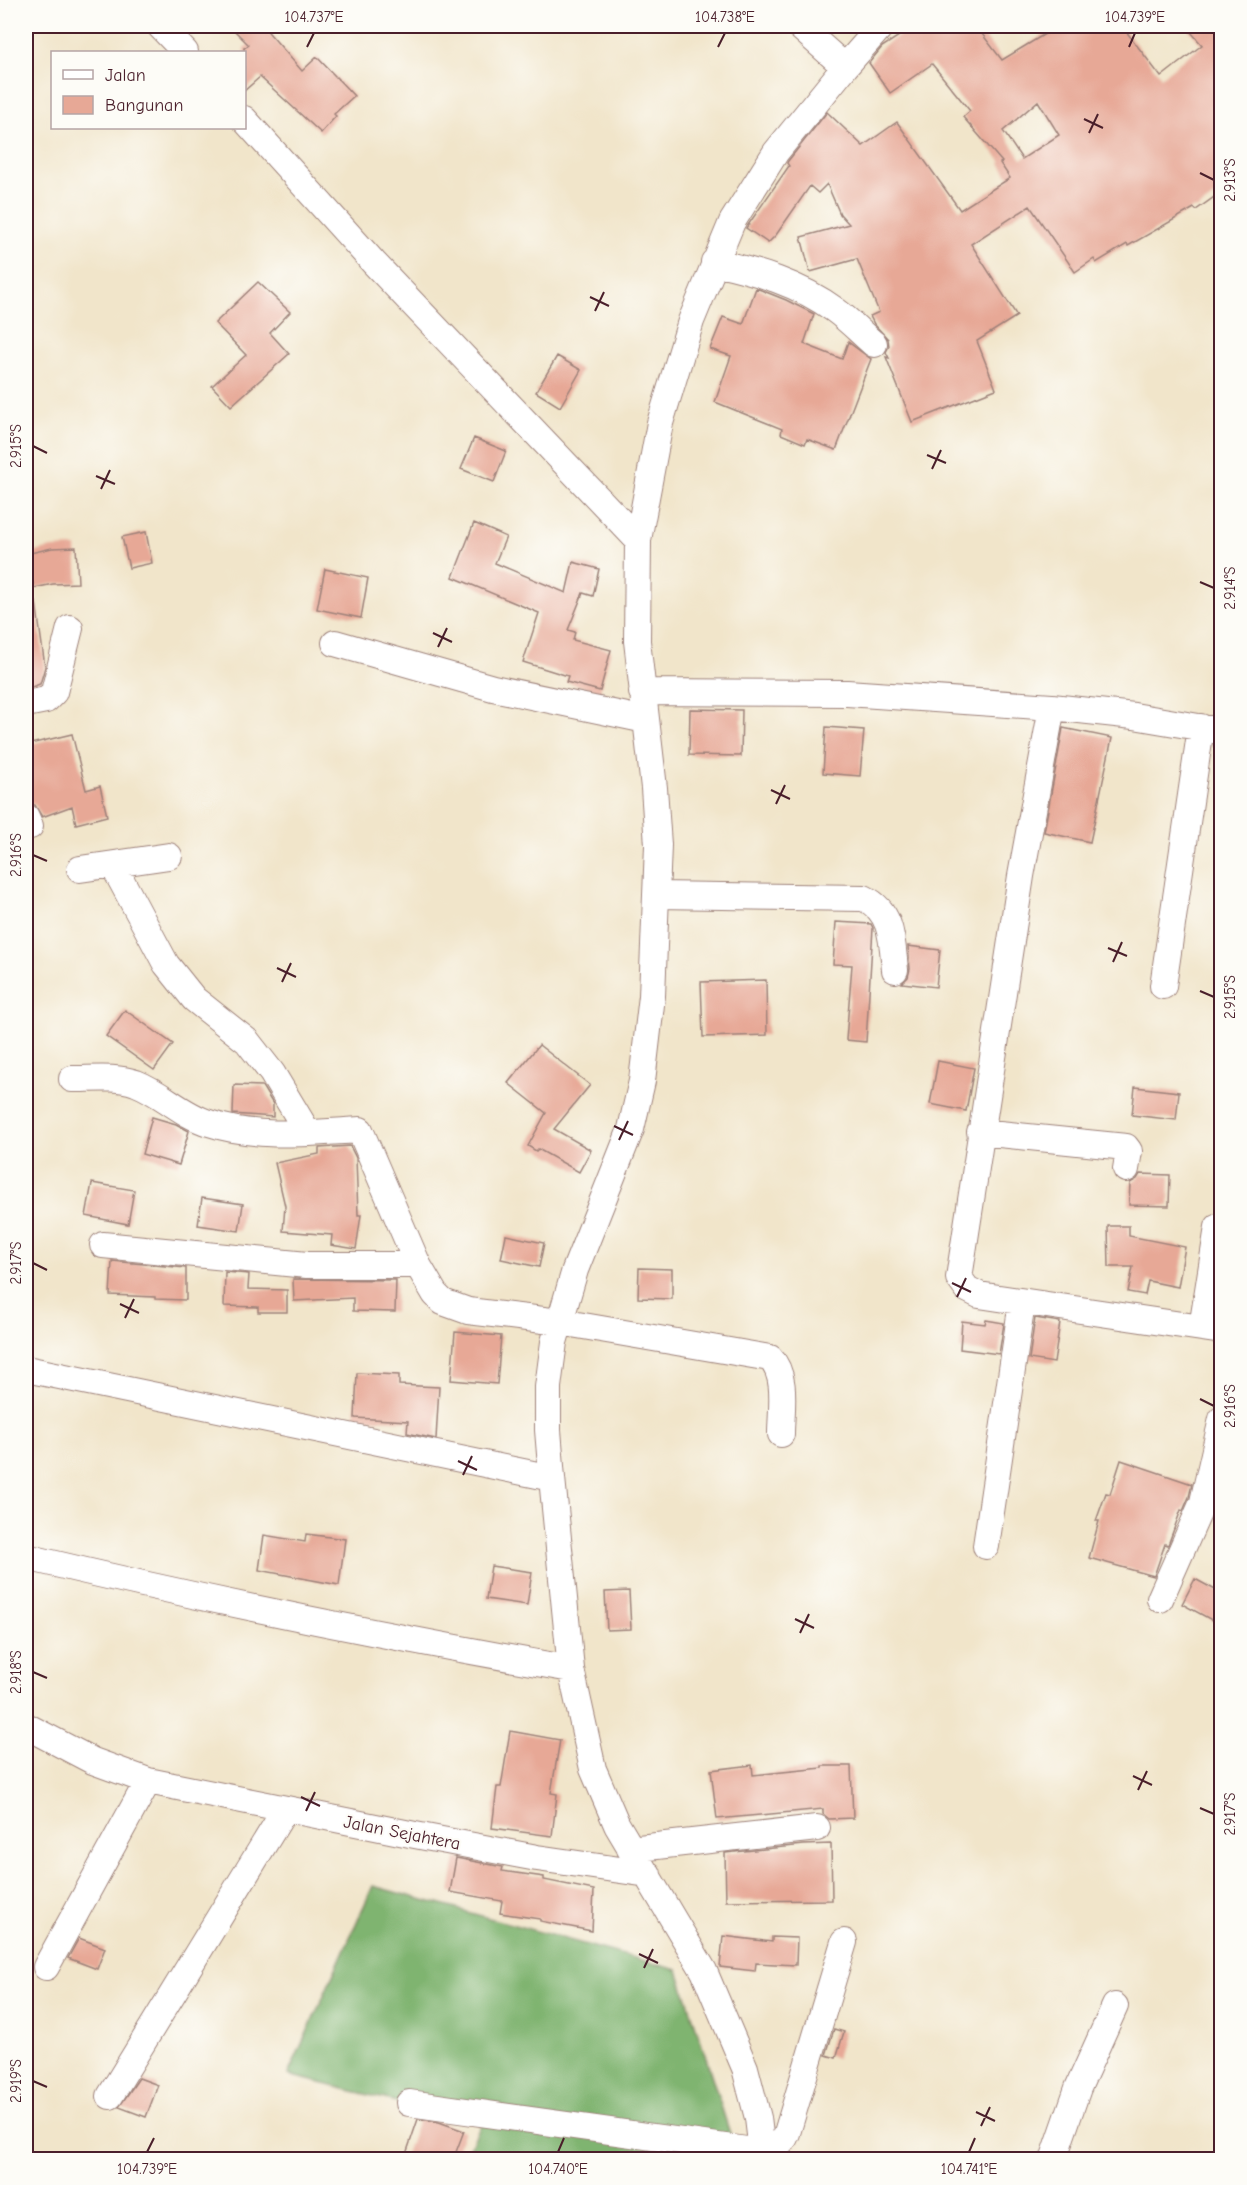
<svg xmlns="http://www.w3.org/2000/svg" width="1247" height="2185" viewBox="0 0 1247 2185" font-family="'Comic Neue',sans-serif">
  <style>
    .forest { fill: #7fb46f; stroke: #646a4d; stroke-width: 1.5 }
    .building { fill: #e7a896; fill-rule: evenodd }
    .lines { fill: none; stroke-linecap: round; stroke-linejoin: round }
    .minor-casing { stroke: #9e827a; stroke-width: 28 }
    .minor { stroke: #fff; stroke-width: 26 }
    .ticks { fill: none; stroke: #4a1f2b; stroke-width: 2 }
    .labels { text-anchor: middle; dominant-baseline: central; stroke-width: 4.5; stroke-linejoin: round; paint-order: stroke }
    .street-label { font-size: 18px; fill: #4a1f2b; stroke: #fdfcf7 }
    .neatline { fill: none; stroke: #4a1f2b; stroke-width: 2 }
    .ticks-label { font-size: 15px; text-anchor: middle; fill: #4a1f2b }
  </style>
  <rect width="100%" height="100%" fill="#fdfcf7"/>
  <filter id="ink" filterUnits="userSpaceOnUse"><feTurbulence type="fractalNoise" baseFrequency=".0167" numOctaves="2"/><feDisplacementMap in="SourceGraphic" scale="12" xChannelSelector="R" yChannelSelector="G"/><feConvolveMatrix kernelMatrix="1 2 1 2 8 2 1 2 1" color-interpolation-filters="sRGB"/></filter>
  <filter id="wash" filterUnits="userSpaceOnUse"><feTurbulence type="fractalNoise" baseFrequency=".008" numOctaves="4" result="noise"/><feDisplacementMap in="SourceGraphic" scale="24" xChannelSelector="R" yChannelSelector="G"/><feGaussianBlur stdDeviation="1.35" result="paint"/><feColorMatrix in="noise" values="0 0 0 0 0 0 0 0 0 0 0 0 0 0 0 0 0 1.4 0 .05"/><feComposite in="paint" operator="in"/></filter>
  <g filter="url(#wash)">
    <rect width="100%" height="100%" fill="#f1e5ca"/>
    <path class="forest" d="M373,1886l305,84 60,189h-274l18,-36 -194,-48z"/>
    <g id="blocks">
      <path class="building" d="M230,26h33l39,45 15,-14 37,39 -20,18 2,2 -15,17 -61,-56 -16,14v-43l5,-3z
        M914,26h62l26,34 56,-34h64l39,51 41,-32 -16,-19h35v166l-25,18 -2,-2 -66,38 -1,-2 -31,19 -2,-4 -19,13 -45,-66 -59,38 46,72 -40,25 19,48 -84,33 -26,-65 3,1 -3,-6 3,-6 -1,-7 -14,-15 -4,-8 9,-4 -22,-53 -47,13 -9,-35 48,-13 -9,-10 -13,-30 -9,9 -8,-7 -34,49 -8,8 -22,-15 43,-62 -2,-3 1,-2 39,-49 36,34 34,-24 63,88 50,-32 -10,-15 2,-1 -39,-45 7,-6 -38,-47 -42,29 -21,-30 13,-16zM1038,101l21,34 -37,24 -19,-28z
        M258,282l32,30 -20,21 19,21 -58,52 -19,-20 34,-31 -31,-32z
        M756,288l30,12 28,14 -10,30 38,15 6,-17 23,17 -35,91 -29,-11 -2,5 -24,-10 1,-5 -67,-27 16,-46 -21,-7 13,-32 20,7z
        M557,356l24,14 -21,37 -24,-15z
        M474,438l32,13 -12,31 -33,-13z
        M474,523l32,14 -11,26 71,30 7,-31 26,7 -6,27 -10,-3 -15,37 7,2 -2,8 38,10 -11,41 -34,-9 2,-6 -45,-14 16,-49 -86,-36z
        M146,532l6,31 -23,5 -7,-31z
        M76,547l2,36 -25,1 -19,4 -8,-34 26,-6z
        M325,569l43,9 -7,40 -44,-9z
        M36,602l9,65 -5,17 -14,5v-86z
        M690,709l52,1 -1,46 -52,-1z
        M826,727l38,3 -4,46 -37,-3z
        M1063,728l49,10 -22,104 -46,-10z
        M72,734l14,56 14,-4 7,30 -31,8 -4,-18 -30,11 -7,-12 -9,-3v-57z
        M836,922l35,2 2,4 -7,114 -20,-2 6,-75 -19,-1z
        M908,946l32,4 -4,37 -34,-4 6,-6 2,-8z
        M766,980l1,55 -64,2 -2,-55z
        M125,1010l48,34 -19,26 -48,-34z
        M539,1045l51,40 -36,44 37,21 -12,22 -41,-23 -2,2 -8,-5 18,-33 -38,-30z
        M938,1061l36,7 -8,43 -36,-7z
        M234,1085l28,1 11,18v13l-40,-3z
        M1135,1087l44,5 -3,28 -44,-5z
        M152,1117l24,7 13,7 -10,34 -37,-11z
        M350,1146l6,12 2,57h3l-5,34 -25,-4 1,-10 -49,-4 2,-25 -10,-43 44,-9v-6z
        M1140,1174l30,1 -1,31 -40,-1 1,-22 7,-4z
        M92,1183l42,7 -6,34 -42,-8z
        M202,1198l41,6 -4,27 -41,-6z
        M1108,1226h21v10l56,11 -7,40 -30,-6 -3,14 -17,-3 5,-25h-24z
        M506,1235l38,8 -5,24 -38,-8z
        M112,1261l74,7v32l-31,-1v-2l-45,-2z
        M639,1268l33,1v30l-34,-1z
        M225,1272l24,2 -1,15 39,1v22h-29v-5l-34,-1z
        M293,1279l103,1 -1,32 -42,-1v-13l-59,3z
        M1035,1318l25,4 -6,41 -25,-4z
        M986,1320l18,3 -5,31 -39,-5 2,-28 23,3z
        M455,1332l46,4 -4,48 -46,-4z
        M357,1373l42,2v10l40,2 -3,52 -29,-6 1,-12 -53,-3z
        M1121,1460l71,24 -3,13 -6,14 -2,-1 -13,35 -3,-1 -11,32 -65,-18 10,-37h-3l10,-28 4,1z
        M306,1534l39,5 -6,46 -80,-15 5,-35 41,7z
        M491,1566l41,6 -5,33 -41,-6z
        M1195,1579l26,14v32l-39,-21z
        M629,1591l2,38 -24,1 -2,-38z
        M510,1731l50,9 -9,53 6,1 -5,42 -60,-8 5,-41h4z
        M752,1765l1,10 69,-7v-2h29l2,52 -24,1 -6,-5v-5l-106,10 -6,-49z
        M831,1844l1,56 -106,1 -1,-48 78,-8z
        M456,1858l47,9 -1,4 42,6v3l50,10 -2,41 -52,-10v-2l-40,-6 2,-12 -52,-9z
        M723,1936l49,6v-5l25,1 -1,27 -40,-2 -1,8 -35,-4z
        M79,1938l26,10 -8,21 -29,-11z
        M834,2029l10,3 -8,26 -10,-3z
        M139,2078l19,7 -12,32 -27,-10z
        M418,2119l21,3 25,9 -11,29h-49z"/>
    </g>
  </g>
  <g filter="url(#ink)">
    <use href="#blocks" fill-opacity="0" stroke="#9e827a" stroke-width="1.5"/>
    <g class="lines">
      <defs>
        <path id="minor" d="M160,26l25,26
          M799,26l46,41
          M244,119l130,144 264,277
          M714,262c42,9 86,22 121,48 14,10 26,23 39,34
          M335,643l158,45 153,32
          M642,692l205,1 205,14 82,9 88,15
          M26,704l20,-4 8,-8 16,-64
          M1052,707l-31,169 -62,402 8,11 12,6 243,36
          M26,817l4,9
          M113,865l53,99 28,35 53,42 25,32 36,60
          M80,869l89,-13
          M657,895l207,3c29,14 28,43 31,72
          M1163,986l38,-259
          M72,1079c21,0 44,-3 64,4 26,10 46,32 73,40 48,16 101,10 151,7l58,135 17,29 8,8 25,9 92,11 210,36c18,18 11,52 11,76
          M980,1132l146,15 3,4 -3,18
          M103,1245l204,20h111
          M1202,1328l16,-101
          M26,1369l526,109
          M986,1546l36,-244
          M26,1557c180,43 362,80 545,112
          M1160,1599l43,-97 19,-83
          M26,1726l67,35 55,20 267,54 122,23 111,16
          M630,1849l187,-21
          M46,1967l102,-186
          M110,2096l175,-286
          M409,2103l352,49c13,-3 21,-6 26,-19l57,-191
          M763,2160l-5,-42 -13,-50 -41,-97 -87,-146 -24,-56 -22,-100 -19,-191 -4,-48v-43l6,-45 21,-72 56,-141 11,-48 10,-85 6,-151 -4,-57 -17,-147 1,-101 22,-117 31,-102 41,-99 44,-70 69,-85 36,-41
          M1053,2160l25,-72 37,-82"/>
      </defs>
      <use href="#minor" class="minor-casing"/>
      <use href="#minor" class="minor"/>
    </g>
  </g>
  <path class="ticks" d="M307,47l7,-14M718,47l7,-14M1129,47l6,-14M1084,119l19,9M1089,133l9,-19M1200,173l14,7M590,297l19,9M595,311l9,-19M33,446l14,7M927,455l19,8M932,469l9,-19M96,476l19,8M101,489l9,-19M1200,582l14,6M433,633l19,9M438,647l9,-19M771,790l19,9M776,804l9,-19M33,855l14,6M1108,948l19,8M1113,962l9,-20M277,968l19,9M282,982l9,-19M1200,991l14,6M614,1126l19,9M619,1140l9,-19M33,1263l14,7M952,1283l19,9M957,1297l9,-19M120,1304l19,9M125,1318l9,-19M1200,1399l14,7M458,1461l19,9M463,1475l9,-19M795,1619l19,9M800,1633l9,-19M33,1672l14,6M1133,1776l19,9M1138,1790l9,-19M301,1797l19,9M1200,1808l14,6M306,1811l9,-19M639,1954l19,9M644,1968l9,-19M33,2081l14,6M976,2112l19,9M981,2126l9,-19M147,2152l7,-14M558,2152l6,-14M969,2152l6,-14"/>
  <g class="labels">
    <g class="street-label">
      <text transform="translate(402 1833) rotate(11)">Jalan Sejahtera</text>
    </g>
  </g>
  <rect width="1247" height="2185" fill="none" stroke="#fdfcf7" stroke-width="66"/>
  <rect x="51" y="51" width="195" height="78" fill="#fdfcf7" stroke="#b5a4a5" stroke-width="1.5"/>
  <rect x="63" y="70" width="30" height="9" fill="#ffffff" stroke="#b5a4a5" stroke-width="1.5"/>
  <text x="105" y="81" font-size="18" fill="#4a1f2b">Jalan</text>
  <rect x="63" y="96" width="30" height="18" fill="#e7a896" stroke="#b5a4a5" stroke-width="1.5"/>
  <text x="105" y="111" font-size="18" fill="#4a1f2b">Bangunan</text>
  <rect x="33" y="33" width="1181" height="2119" class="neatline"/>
  <g class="ticks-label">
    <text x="314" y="22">104.737°E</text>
    <text x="725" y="22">104.738°E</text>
    <text x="1135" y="22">104.739°E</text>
    <text transform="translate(1230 180) rotate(-90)" y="5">2.913°S</text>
    <text transform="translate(16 446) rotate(-90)" y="5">2.915°S</text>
    <text transform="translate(1230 588) rotate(-90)" y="5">2.914°S</text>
    <text transform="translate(16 855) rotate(-90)" y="5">2.916°S</text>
    <text transform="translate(1230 997) rotate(-90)" y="5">2.915°S</text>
    <text transform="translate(16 1263) rotate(-90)" y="5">2.917°S</text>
    <text transform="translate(1230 1406) rotate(-90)" y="5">2.916°S</text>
    <text transform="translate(16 1672) rotate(-90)" y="5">2.918°S</text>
    <text transform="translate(1230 1814) rotate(-90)" y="5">2.917°S</text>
    <text transform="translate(16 2081) rotate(-90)" y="5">2.919°S</text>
    <text x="147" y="2174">104.739°E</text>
    <text x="558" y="2174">104.740°E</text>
    <text x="969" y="2174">104.741°E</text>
  </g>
</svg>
